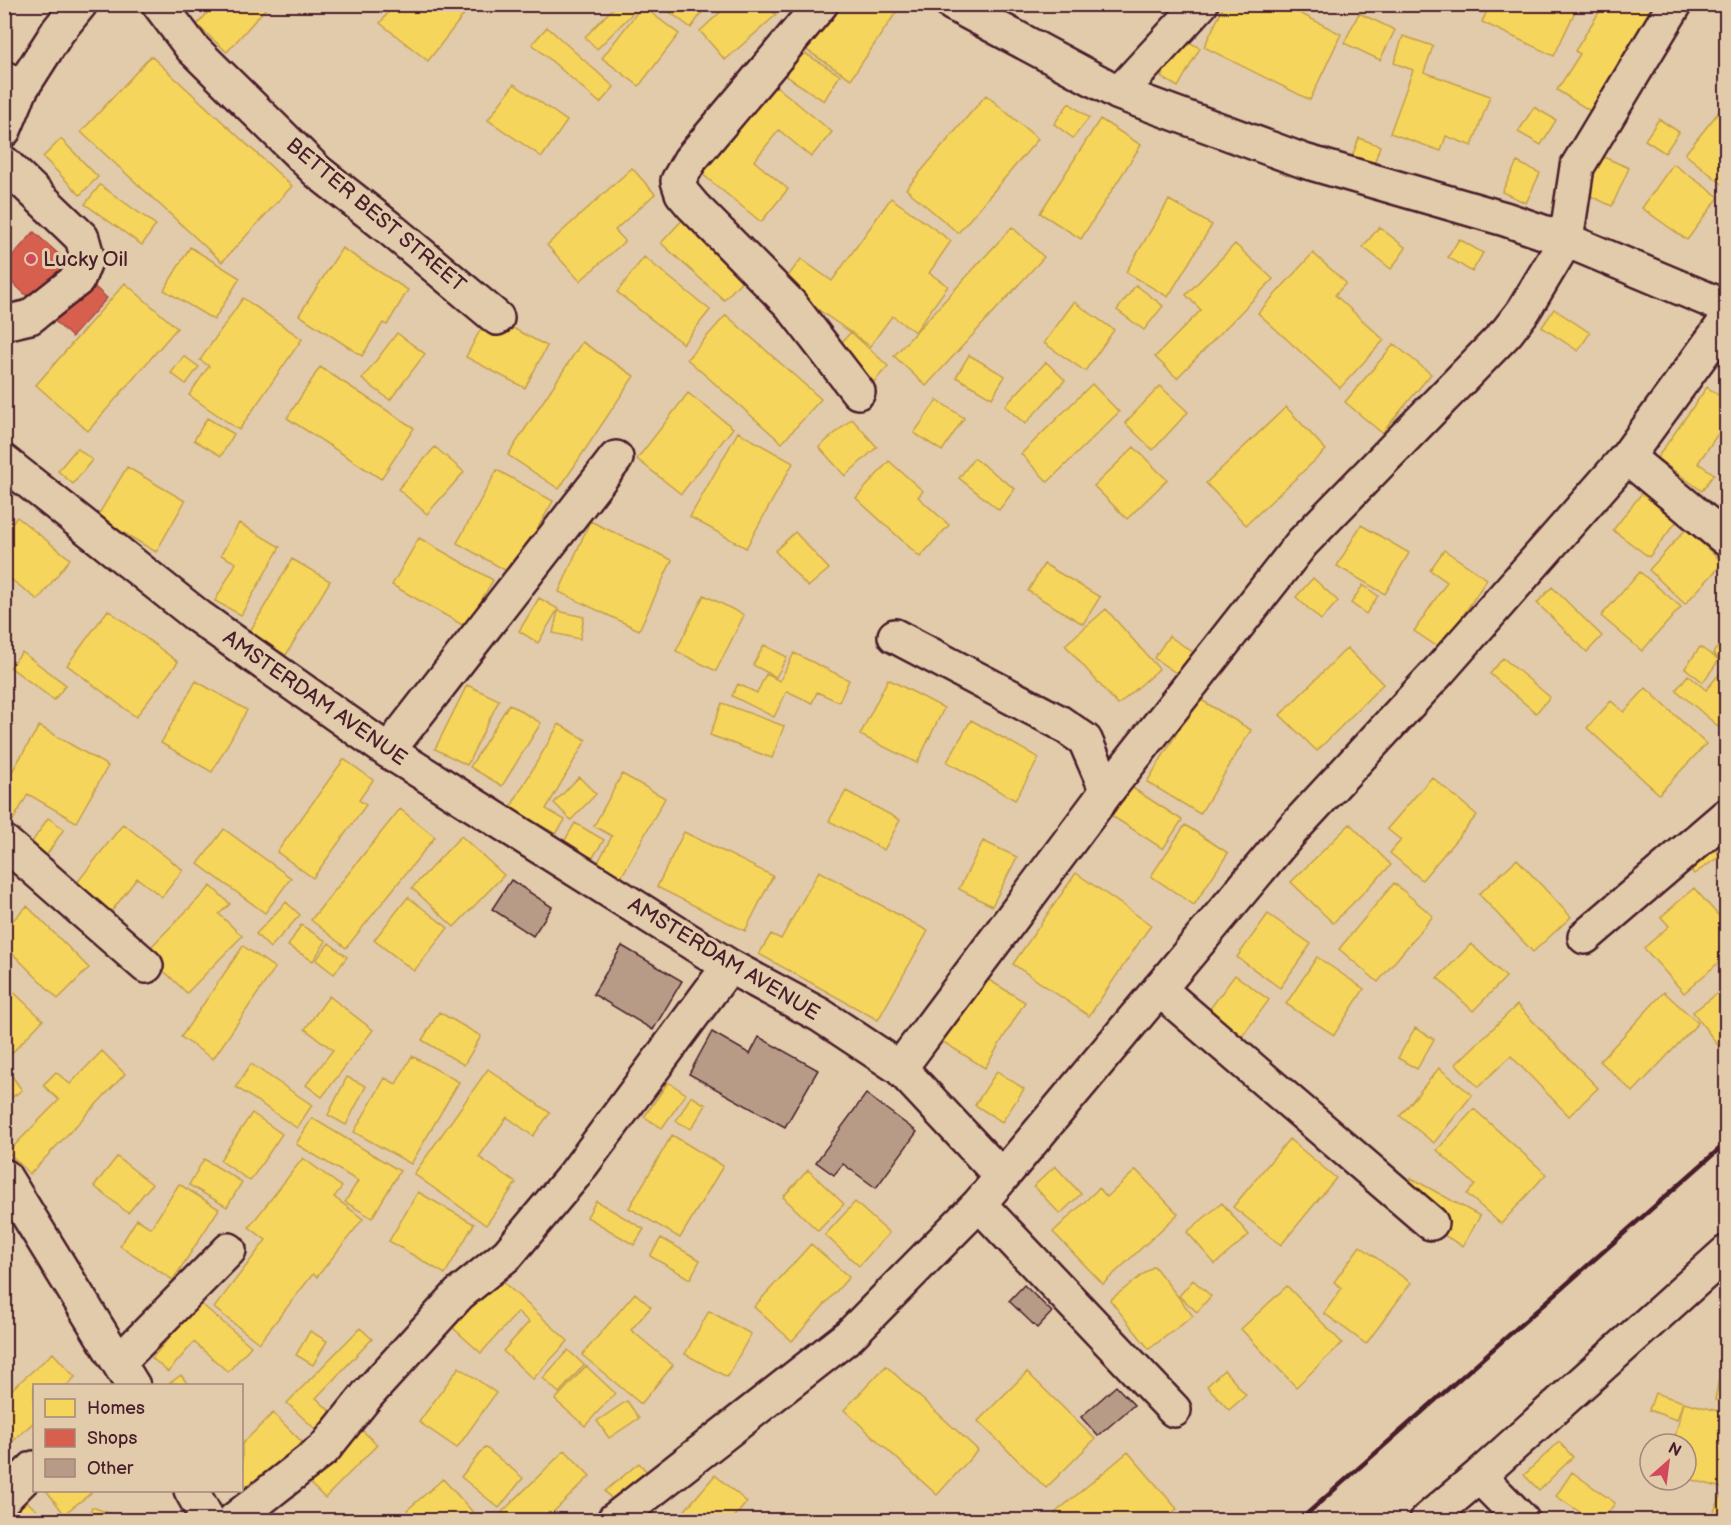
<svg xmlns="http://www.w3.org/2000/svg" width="1731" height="1525" viewBox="0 0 1731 1525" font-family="'Balsamiq Sans',sans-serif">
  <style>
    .homes { fill: #f6d55c; stroke: #c29e4d; stroke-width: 1.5 }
    .shops { fill: #d6604d; stroke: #ac4c43; stroke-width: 1.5 }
    .building { fill: #b89b87; stroke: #4a1f2b; stroke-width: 1.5 }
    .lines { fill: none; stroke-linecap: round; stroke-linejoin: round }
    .minor-casing { stroke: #4a1f2b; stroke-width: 38 }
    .minor { stroke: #e2cbab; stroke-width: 33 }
    .rail { stroke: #4a1f2b; stroke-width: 4.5 }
    .poi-dot { fill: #d1495b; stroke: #e2cbab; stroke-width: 2 }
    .labels { text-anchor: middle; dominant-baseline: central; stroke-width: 6; stroke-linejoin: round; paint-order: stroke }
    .street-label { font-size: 21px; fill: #4a1f2b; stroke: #e2cbab }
    .poi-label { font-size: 21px; fill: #4a1f2b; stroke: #e2cbab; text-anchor: start }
  </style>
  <rect width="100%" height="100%" fill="#e2cbab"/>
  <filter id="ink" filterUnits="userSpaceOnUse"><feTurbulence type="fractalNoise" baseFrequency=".0167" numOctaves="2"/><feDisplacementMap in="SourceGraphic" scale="12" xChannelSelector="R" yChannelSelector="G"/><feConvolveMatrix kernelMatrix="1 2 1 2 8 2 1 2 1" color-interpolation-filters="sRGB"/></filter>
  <g filter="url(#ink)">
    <path class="homes" d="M215,4h47l4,4 -39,44 -30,-27z
      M395,4h77l-44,57 -48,-38z
      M617,4h21l2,2 -43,43 -12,-12z
      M659,4h49l-17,24z
      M729,4h37l10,11 -51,45 -25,-29z
      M823,4h71l5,4 -48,71 -54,-35z
      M1225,4h57l59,30 -31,66 -106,-53z
      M1490,4h88v1l-24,51 -72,-34z
      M1604,4h82l7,5 -13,22 -22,-14 -63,97 -38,-24 23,-36 -5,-3z
      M642,6l37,28 -40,52 -37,-28z
      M1359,13l36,17 -15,30 -36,-17z
      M547,27l67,60 -14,16 -68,-59z
      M1403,36l30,10 -9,26 66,24 -18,50 -26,-10 -5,15 -51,-18 23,-63 -19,-7z
      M1183,39l17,9 -22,39 -17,-10z
      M790,44l50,31 -16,26 -50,-33z
      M151,56l141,130 -70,76 -141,-130z
      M770,81l62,51 -21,25 -32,-27 -25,31 34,28 -27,33 -65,-53z
      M514,84l53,37 -25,36 -54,-37z
      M986,95l52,44 -80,94 -52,-44z
      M1069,103l20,15 -16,20 -19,-14z
      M1726,103v84l-41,-33z
      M1534,107l22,13 -15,25 -23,-13z
      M1100,119l41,26 -60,94 -41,-26z
      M1659,119l20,13 -14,21 -20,-13z
      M1359,138l21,8 -9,27 -22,-8z
      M61,139l37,38 -18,18 -37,-38z
      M1590,151l39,17 -17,38 -39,-18z
      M1517,162l23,11 -14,30 -24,-11z
      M1673,164l46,33 -32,43 -45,-32z
      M632,168l23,26 -40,36 10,11 -45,40 -33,-36z
      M100,185l56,40 -14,20 -57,-41z
      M891,198l60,43 -22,32 19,13 -33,46 -23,-16 -22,30 -88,-62 19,-25 31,22z
      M1169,200l43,25 -44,72 -42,-25z
      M686,216l63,57 -25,27 -63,-57z
      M1012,227l32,30 -118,129 -32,-30z
      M1379,227l27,21 -15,21 -28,-22z
      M1459,239l24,14 -11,19 -24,-15z
      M1235,244l38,35 -96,99 -22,-21 46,-47 -15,-15z
      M190,247l50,31 -26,42 -50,-30z
      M342,248l66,42 -21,35 -4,-2 -21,33 -63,-41z
      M1313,253l33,30 -11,12 49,45 -44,48 -82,-75z
      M644,257l66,53 -27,34 -66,-52z
      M125,283l52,45 -89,103 -52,-46z
      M1136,285l27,21 -19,24 -27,-20z
      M243,298l59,41 -63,91 -50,-35 20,-29 -9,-6z
      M1074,302l40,28 -29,41 -41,-28z
      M1554,309l36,24 -12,18 -36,-24z
      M488,315l59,31 -22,42 -59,-31z
      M726,315l95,84 -39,44 -95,-84z
      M851,332l37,34 -17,19 -38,-33z
      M397,333l28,21 -35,46 -28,-21z
      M582,342l52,34 -75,113 -51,-34z
      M1394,344l37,30 -49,59 -37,-31z
      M969,355l36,21 -13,22 -36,-21z
      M184,356l15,11 -13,17 -15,-11z
      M1046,362l19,18 -40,44 -20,-18z
      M320,367l94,61 -33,51 -94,-61z
      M1092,384l27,28 -71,70 -27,-28z
      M1160,386l28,26 -35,38 -28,-27z
      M1707,387l19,14v21l-28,41 16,11 -12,17 -45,-33z
      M688,393l45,35 -52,66 -44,-35z
      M937,400l27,18 -22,33 -28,-18z
      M1286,407l40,43 -80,75 -40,-42z
      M207,418l27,16 -13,22 -27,-16z
      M852,419l25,28 -32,29 -26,-29z
      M738,432l55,31 -47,85 -56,-31z
      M435,447l29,25 -37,42 -29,-25z
      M1134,447l33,33 -40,39 -33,-33z
      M77,448l15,12 -19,24 -15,-13z
      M974,458l41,31 -16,21 -40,-32z
      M889,461l34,30 -5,6 31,28 -29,32 -64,-59z
      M127,467l58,34 -29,51 -59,-35z
      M497,470l56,31 -41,73 -55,-31z
      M1642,493l35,28 -28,36 -36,-27z
      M17,517l53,42 -32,41 -34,-26v-42z
      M590,521l82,39 -33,70 -80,-38z
      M239,523l41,24 -39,68 -26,-14 21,-38 -15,-8z
      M1361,525l48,28 -24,41 -48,-28z
      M1686,529l37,34 -38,41 -36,-34z
      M795,532l34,37 -21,18 -33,-36z
      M419,538l74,42 -27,47 -74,-42z
      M1444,550l43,29 -46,70 -27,-18 33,-49 -17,-12z
      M292,559l38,22 -44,74 -37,-22z
      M1044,564l56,33 -17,27 -55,-33z
      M1640,572l41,35 -39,44 -41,-35z
      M1313,578l25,23 -17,19 -25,-23z
      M1363,585l15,11 -12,18 -15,-11z
      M1552,587l50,49 -15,16 -50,-49z
      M704,595l40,20 -28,56 -40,-20z
      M539,598l19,11 -20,34 -19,-12z
      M1106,609l53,60 -41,36 -53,-60z
      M108,610l70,52 -42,55 -69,-52z
      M558,611l26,6 -4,22 -27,-6z
      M1169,636l25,17 -15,22 -25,-17z
      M1726,637v29l-13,-13z
      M764,645l23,12 -11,20 -23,-12z
      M1700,647l19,13 -16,22 -18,-14z
      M1347,648l36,36 -66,67 -37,-36z
      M22,652l44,33 -12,15 -44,-33z
      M794,653l55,27 -10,22 -22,-10 -5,11 -25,-12 -13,26 -42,-21 6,-12 19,9 9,-19 14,7z
      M1503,658l47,39 -14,16 -46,-39z
      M1726,666v54l-6,8 -44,-38 12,-15 18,15z
      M888,679l56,29 -27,55 -57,-28z
      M196,681l51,29 -35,62 -51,-29z
      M467,685l32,15 -32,65 -32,-16z
      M1646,688l60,56 -47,50 -72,-66 24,-27 13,11z
      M1198,698l53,32 -51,84 -53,-32z
      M722,703l62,23 -12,32 -62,-23z
      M509,704l32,19 -39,63 -32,-19z
      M971,720l68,38 -24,42 -68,-38z
      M559,724l27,16 -40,69 19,11 -9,14 -46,-26z
      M39,726l69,40 -32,56 -48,-28 -20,35 -4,-2v-42z
      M344,759l29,21 -14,20 7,5 -53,73 -36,-26z
      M622,774l43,24 -47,85 -24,-13 18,-34 -18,-10z
      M579,777l17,17 -25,26 -17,-17z
      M1432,777l45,38 -55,65 -32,-27 11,-13 -14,-11z
      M1131,787l51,33 -19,29 -51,-33z
      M846,791l54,29 -16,30 -55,-29z
      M400,809l35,28 -89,111 -35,-28z
      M48,818l16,11 -18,27 -16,-11z
      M575,823l29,17 -14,22 -28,-17z
      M123,824l60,46 -21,27 -25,-19 -32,42 -36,-27z
      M1350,824l41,41 -58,58 -42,-41z
      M1185,825l43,28 -34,52 -43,-29z
      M224,829l67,49 -26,35 -67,-49z
      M684,832l89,44 -28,55 -88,-44z
      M1704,832l16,24 -26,18 -16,-23z
      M461,836l43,39 -50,52 -42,-39z
      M983,841l34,16 -25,49 -33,-17z
      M1517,859l54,58 -38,35 -54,-58z
      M819,871l109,60 -50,89 -119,-66 12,-20 10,5z
      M1076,873l75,52 -62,91 -76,-52z
      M1394,883l39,33 -55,66 -39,-33z
      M211,886l19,18 -11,10 23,22 -55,57 -42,-40z
      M1694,888l32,36v32l-42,37 -40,-45 25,-22 -8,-9z
      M408,897l40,31 -34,43 -40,-31z
      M286,902l14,13 -30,33 -14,-14z
      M27,906l62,62 -31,31 -54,-54v-16z
      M1268,914l43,30 -31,44 -43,-31z
      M301,925l25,16 -13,20 -25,-15z
      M329,943l18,14 -13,17 -18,-14z
      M1471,944l35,33 -33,34 -35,-33z
      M243,946l32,22 -62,91 -32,-22z
      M1317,957l47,32 -30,46 -48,-31z
      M979,974l46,28 -40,66 -45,-28z
      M1235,975l34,25 -29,39 -34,-25z
      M4,983l39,37 -33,35 -6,-5z
      M1726,987v69l-33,-44z
      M1664,992l34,31 -65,69 -33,-31z
      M329,996l44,34 -51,67 -16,-12 27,-35 -28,-21z
      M1517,1005l81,83 -29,28 -58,-60 -33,31 -22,-23z
      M439,1012l42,24 -17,29 -42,-25z
      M1415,1028l19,11 -17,30 -19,-11z
      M102,1051l23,23 -95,100 -22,-22 51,-52 -16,-15 13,-13 14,12z
      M412,1056l47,26 -48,82 -57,-32 31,-54 11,6z
      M251,1064l61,41 -15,23 -61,-41z
      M1439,1068l33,27 -38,48 -34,-27z
      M488,1069l62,44 -17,23 -26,-19 -28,40 37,26 -30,42 -72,-51z
      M997,1071l27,18 -22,33 -27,-17z
      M9,1072l13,18 -18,13v-28z
      M347,1077l19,9 -20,39 -18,-10z
      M668,1082l18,12 -24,34 -18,-11z
      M691,1096l15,9 -15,24 -15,-8z
      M1474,1109l72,65 -45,50 -34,-30 8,-9 -38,-35z
      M252,1113l30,21 -32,47 -30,-21z
      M312,1118l88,53 -28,47 -27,-16 13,-21 -62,-37z
      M672,1135l51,31 -43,72 -51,-30z
      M1289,1139l47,39 -55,67 -48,-38z
      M117,1157l35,27 -24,29 -34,-27z
      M303,1158l39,29 -8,10 29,22 -46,58 -4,-3 -54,69 -45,-35 52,-68 -17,-13z
      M204,1159l38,23 -15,25 -38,-22z
      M1055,1166l26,28 -21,20 -26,-28z
      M808,1170l36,34 -26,27 -35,-34z
      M1136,1170l42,44 -75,70 -50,-52 46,-44 8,9z
      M1411,1178l69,38 -17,30 -68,-38z
      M179,1184l40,25 -46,71 -53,-34 17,-27 14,9z
      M418,1192l56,32 -29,50 -56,-33z
      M596,1201l48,28 -10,16 -47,-28z
      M855,1202l34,31 -30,33 -34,-31z
      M1222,1203l27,32 -34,29 -28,-32z
      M661,1238l39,22 -10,19 -40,-23z
      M811,1244l38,33 -57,64 -38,-34z
      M1360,1246l51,37 -45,61 -42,-31 18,-25 -8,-6z
      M1154,1266l39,50 -44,33 -39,-49z
      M490,1270l78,71 -35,38 -30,-28 26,-29 -11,-10 -37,41 -37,-33z
      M1193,1280l18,16 -14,16 -18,-16z
      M1287,1286l55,57 -46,44 -55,-58z
      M635,1293l16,14 -20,23 42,35 -32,39 -59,-49z
      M199,1302l52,44 -23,26 -34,-30 -26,30 -16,-14z
      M709,1311l42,23 -24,43 -42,-23z
      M360,1328l12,11 -56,59 15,14 -16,17 -28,-26z
      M310,1331l17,10 -14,24 -17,-10z
      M1726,1343v59l-11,-2z
      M568,1350l16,15 -25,28 -16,-15z
      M53,1353l22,24 -9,9h-32v36l-30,27v-53z
      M586,1366l29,27 -30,33 -30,-26z
      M886,1366l92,84 -41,45 -93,-85z
      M459,1367l37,26 -39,55 -38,-26z
      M1224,1370l22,25 -17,15 -22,-24z
      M1027,1372l68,67 -49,49 -68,-67z
      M181,1375l8,11h-23z
      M1655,1393l28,9 -6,18 -28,-10z
      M627,1401l12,17 -30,20 -12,-17z
      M1684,1402l42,11v76l-40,-11v-34h-13z
      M273,1413l31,31 -50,50 -12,-12v-38z
      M354,1422l23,23 -52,53 -24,-23z
      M1559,1442l14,15 -34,33 -15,-15z
      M485,1447l38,31 -24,30 -38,-31z
      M565,1450l25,26 -45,44h-47l-2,-2z
      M1128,1452l49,57 -14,11h-101l-7,-7z
      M639,1463l16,18 -35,28 -15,-18z
      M1572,1472l43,31 -12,17h-11l-36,-24z
      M715,1475l32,27 -15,18h-45l-6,-5z
      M443,1479l37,41h-63l-10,-10z
      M1725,1488l1,32h-16z
      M46,1490h44l1,3 -27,21z
      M23,1498l24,22h-43v-2z
      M92,1507l25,9 -1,4h-29z
      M295,1515l5,5h-12z"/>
    <path class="shops" d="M34,232l73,66 -35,39 -68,-62v-10z"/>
    <path class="building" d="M511,880l41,27 -19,29 -41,-27z
      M622,946l60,35 -29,49 -60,-36z
      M712,1032l38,22 9,-17 59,33 -33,57 -96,-53z
      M866,1094l51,38 -41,56 -33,-24 -9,11 -18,-13z
      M1024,1285l28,27 -15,16 -28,-27z
      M1116,1386l18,19 -36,31 -17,-19z"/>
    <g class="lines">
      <defs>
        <path id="minor" d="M159,4l33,44 126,124 70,55 109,91
          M821,4l-131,156 -12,21 4,12 11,13 97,98 68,88
          M953,4l166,89 185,68 201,58 61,21 160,67
          M4,78l17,11 37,-58 22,-27
          M1119,93l82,-89
          M4,130l17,-41
          M4,163l78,75 5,18 -9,23 -48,38 -26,6
          M1627,457l99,82
          M4,462l195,155 189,134 341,215 91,49 80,53 102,109 -23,27 -129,131 -236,185
          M895,636l164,86 26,18 22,51
          M388,751l228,-293
          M4,842l142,124
          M1585,937l141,-121
          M1159,989l272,234
          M900,1068l207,-277 195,-248 205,-211 17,-22 42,-70 11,-73 98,-163
          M4,1176l129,210
          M1002,1177l291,-348 146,-158 188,-214 99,-136
          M979,1204l195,206
          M119,1362l110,-112
          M1479,1476l43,44
          M191,1490l17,30
          M4,1498l30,-30
          M234,1520l90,-71 44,-55 91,-100 49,-40 67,-80 154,-208
          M1427,1520l52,-44 247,-223"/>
      </defs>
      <use href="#minor" class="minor-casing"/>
      <use href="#minor" class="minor"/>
      <path class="rail" d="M1300,1520l426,-377"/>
    </g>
  </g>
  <circle class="poi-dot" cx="31" cy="259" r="6"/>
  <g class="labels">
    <g class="street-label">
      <text transform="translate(376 215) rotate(40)">BETTER BEST STREET</text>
      <text transform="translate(315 698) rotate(35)">AMSTERDAM AVENUE</text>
      <text transform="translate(724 959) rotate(31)">AMSTERDAM AVENUE</text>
    </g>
    <g class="poi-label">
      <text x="43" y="259">Lucky Oil</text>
    </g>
  </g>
  <rect width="1731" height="1525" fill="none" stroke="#e2cbab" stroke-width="24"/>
  <rect x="12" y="12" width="1707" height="1501" fill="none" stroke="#4a1f2b" stroke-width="2" filter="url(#ink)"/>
  <rect x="33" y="1384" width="210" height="108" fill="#e2cbab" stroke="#a58678" stroke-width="1.5"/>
  <rect x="45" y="1399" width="30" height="18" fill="#f6d55c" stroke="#a58678" stroke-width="1.5"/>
  <text x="87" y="1414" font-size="18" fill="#4a1f2b">Homes</text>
  <rect x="45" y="1429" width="30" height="18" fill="#d6604d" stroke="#a58678" stroke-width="1.5"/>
  <text x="87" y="1444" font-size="18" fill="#4a1f2b">Shops</text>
  <rect x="45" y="1459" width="30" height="18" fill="#b89b87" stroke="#a58678" stroke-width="1.5"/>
  <text x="87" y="1474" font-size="18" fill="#4a1f2b">Other</text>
  <g transform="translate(1668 1462) rotate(28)"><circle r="28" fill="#e2cbab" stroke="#a58678" stroke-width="1.5"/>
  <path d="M0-4.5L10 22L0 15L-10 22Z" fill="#d1495b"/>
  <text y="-9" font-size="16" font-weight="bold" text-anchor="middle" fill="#4a1f2b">N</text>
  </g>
</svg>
